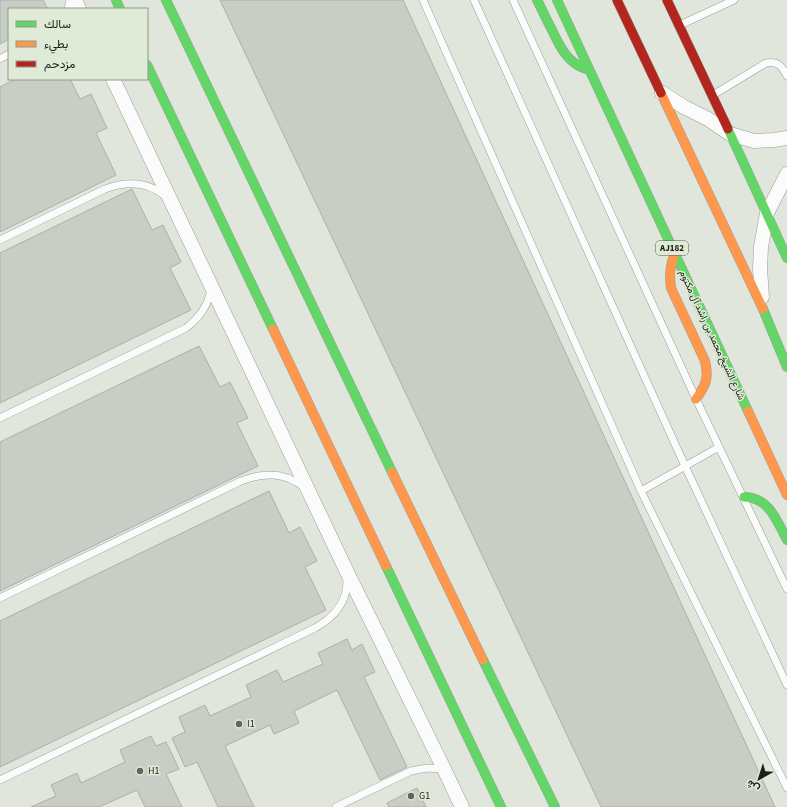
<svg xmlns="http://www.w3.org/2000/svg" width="787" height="807" viewBox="0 0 787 807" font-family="'Source Sans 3',Vazirmatn,sans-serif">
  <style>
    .building { fill: #c8cdc5; stroke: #abb0a8 }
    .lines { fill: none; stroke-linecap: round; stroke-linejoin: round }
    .lane-casing { stroke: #9a9f97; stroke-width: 8 }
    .street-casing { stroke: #9a9f97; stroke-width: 15 }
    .fast-casing { stroke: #9a9f97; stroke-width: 10 }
    .slow-casing { stroke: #9a9f97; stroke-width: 10 }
    .jam-casing { stroke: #9a9f97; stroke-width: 10 }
    .lane { stroke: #fafbfa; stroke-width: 7 }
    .street { stroke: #fafbfa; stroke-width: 14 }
    .fast { stroke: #63d668; stroke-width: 9 }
    .slow { stroke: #ff974d; stroke-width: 9 }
    .jam { stroke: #b3261e; stroke-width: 9 }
    .poi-dot { fill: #61655d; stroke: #dfead7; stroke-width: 1.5 }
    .labels { text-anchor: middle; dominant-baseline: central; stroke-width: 3; stroke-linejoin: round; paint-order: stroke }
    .shield { fill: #dfead7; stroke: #565d52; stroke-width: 1 }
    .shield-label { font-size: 9px; font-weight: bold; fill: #1c2019 }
    .street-label { font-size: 10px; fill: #1c2019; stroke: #dfead7 }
    .poi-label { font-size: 10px; fill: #1c2019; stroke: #dfead7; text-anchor: start }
  </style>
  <rect width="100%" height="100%" fill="#e0e6db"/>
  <path class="building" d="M0,0h43l5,9h-39v30l-9,5z
    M220,0h183l372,807h-174z
    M16,79h54l10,20 11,-5 16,34 -11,5 20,42 -116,57v-145z
    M132,189l20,41 11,-5 18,37 -11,6 21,42 -191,93v-150z
    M199,346l21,41 10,-5 18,36 -11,5 21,43 -258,125v-149z
    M269,491l20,42 11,-6 17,34 -12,6 21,43 -326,157v-146z
    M347,639l5,11 10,-6 13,28 -11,5 43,90 -27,13 -43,-90 -43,21 5,12 -25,11 -4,-9 -45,21 29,61h-36l-21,-45 -12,5 -13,-29 13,-6 -6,-15 26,-12 5,11 41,-19 -5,-12 31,-15 6,12 40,-18 -5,-11z
    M151,736l5,10 10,-4 13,27 -13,5 16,33h-37l-8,-17 -38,17h-68l25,-11 -5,-11 26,-12 4,10 44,-21 -5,-12z
    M417,788l9,19h-37l-2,-4z"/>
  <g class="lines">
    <defs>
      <path id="lane" d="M423,0l218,491 146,297
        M474,0l211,466 102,219
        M513,0l183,399 91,190
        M68,9l2,-9
        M680,25l54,-25
        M0,59l9,-5
        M713,95l53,-32c12,-2 16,3 21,13
        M0,240l105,-51c22,-8 43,-8 61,8
        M0,418l186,-90c14,-11 21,-21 25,-38
        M641,491l78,-44
        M0,598l241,-117c23,-9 44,-9 64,7
        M0,780l315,-152c20,-11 33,-26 32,-50
        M336,807l75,-36 16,-3 17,1"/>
      <path id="street" d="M75,0l4,9
        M113,79l234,493 97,197 18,38
        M662,93l22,14 24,12 22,15 24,7 20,-1 13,-2
        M762,297l-2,-28 1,-22 6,-34 20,-39"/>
      <path id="fast" d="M116,0l4,9
        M166,0l226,472
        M537,0c5,9 9,19 14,28 8,17 16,35 35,41
        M557,0l191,411
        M147,65l126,264
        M728,129l59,129
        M763,309l24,58
        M744,497c25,0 33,24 43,43
        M386,566l115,241
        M483,660l72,147"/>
      <path id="slow" d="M661,93l102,216
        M675,253c-5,12 -6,22 -4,35l34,73c4,17 1,24 -9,38
        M273,329l113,237
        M748,411l39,84
        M392,472l91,188"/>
      <path id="jam" d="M617,0l44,93
        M667,0l61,129"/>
    </defs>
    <use href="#lane" class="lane-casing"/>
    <use href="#street" class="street-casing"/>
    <use href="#fast" class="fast-casing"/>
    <use href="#slow" class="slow-casing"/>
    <use href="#jam" class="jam-casing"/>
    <use href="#lane" class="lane"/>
    <use href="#street" class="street"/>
    <use href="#fast" class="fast"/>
    <use href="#slow" class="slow"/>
    <use href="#jam" class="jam"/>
  </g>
  <g class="poi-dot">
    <circle cx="239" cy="724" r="4"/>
    <circle cx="140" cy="771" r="4"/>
    <circle cx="411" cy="796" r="4"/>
  </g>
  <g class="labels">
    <rect class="shield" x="656" y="241" width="32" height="14" rx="3"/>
    <g class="shield-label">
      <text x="672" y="248">AJ182</text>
    </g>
    <g class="street-label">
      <text transform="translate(712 335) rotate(65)">شارع الشيخ محمد بن راشد آل مكتوم</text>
    </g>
    <g class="poi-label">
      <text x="247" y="724">I1</text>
      <text x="148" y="771">H1</text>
      <text x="419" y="796">G1</text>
    </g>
  </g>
  <rect x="8" y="8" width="140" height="72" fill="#dfead7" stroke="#91998b"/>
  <rect x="16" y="21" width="20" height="6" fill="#63d668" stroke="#91998b"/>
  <text x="44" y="28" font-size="12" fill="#1c2019">سالك</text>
  <rect x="16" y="41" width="20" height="6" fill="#ff974d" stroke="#91998b"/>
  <text x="44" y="48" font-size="12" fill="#1c2019">بطيء</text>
  <rect x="16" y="61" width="20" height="6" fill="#b3261e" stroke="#91998b"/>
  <text x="44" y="68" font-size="12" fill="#1c2019">مزدحم</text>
  <g transform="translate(759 779) rotate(219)" stroke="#dfead7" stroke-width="3" paint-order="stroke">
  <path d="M0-3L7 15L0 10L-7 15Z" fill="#1c2019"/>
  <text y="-6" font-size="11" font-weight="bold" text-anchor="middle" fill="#1c2019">ش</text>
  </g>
</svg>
